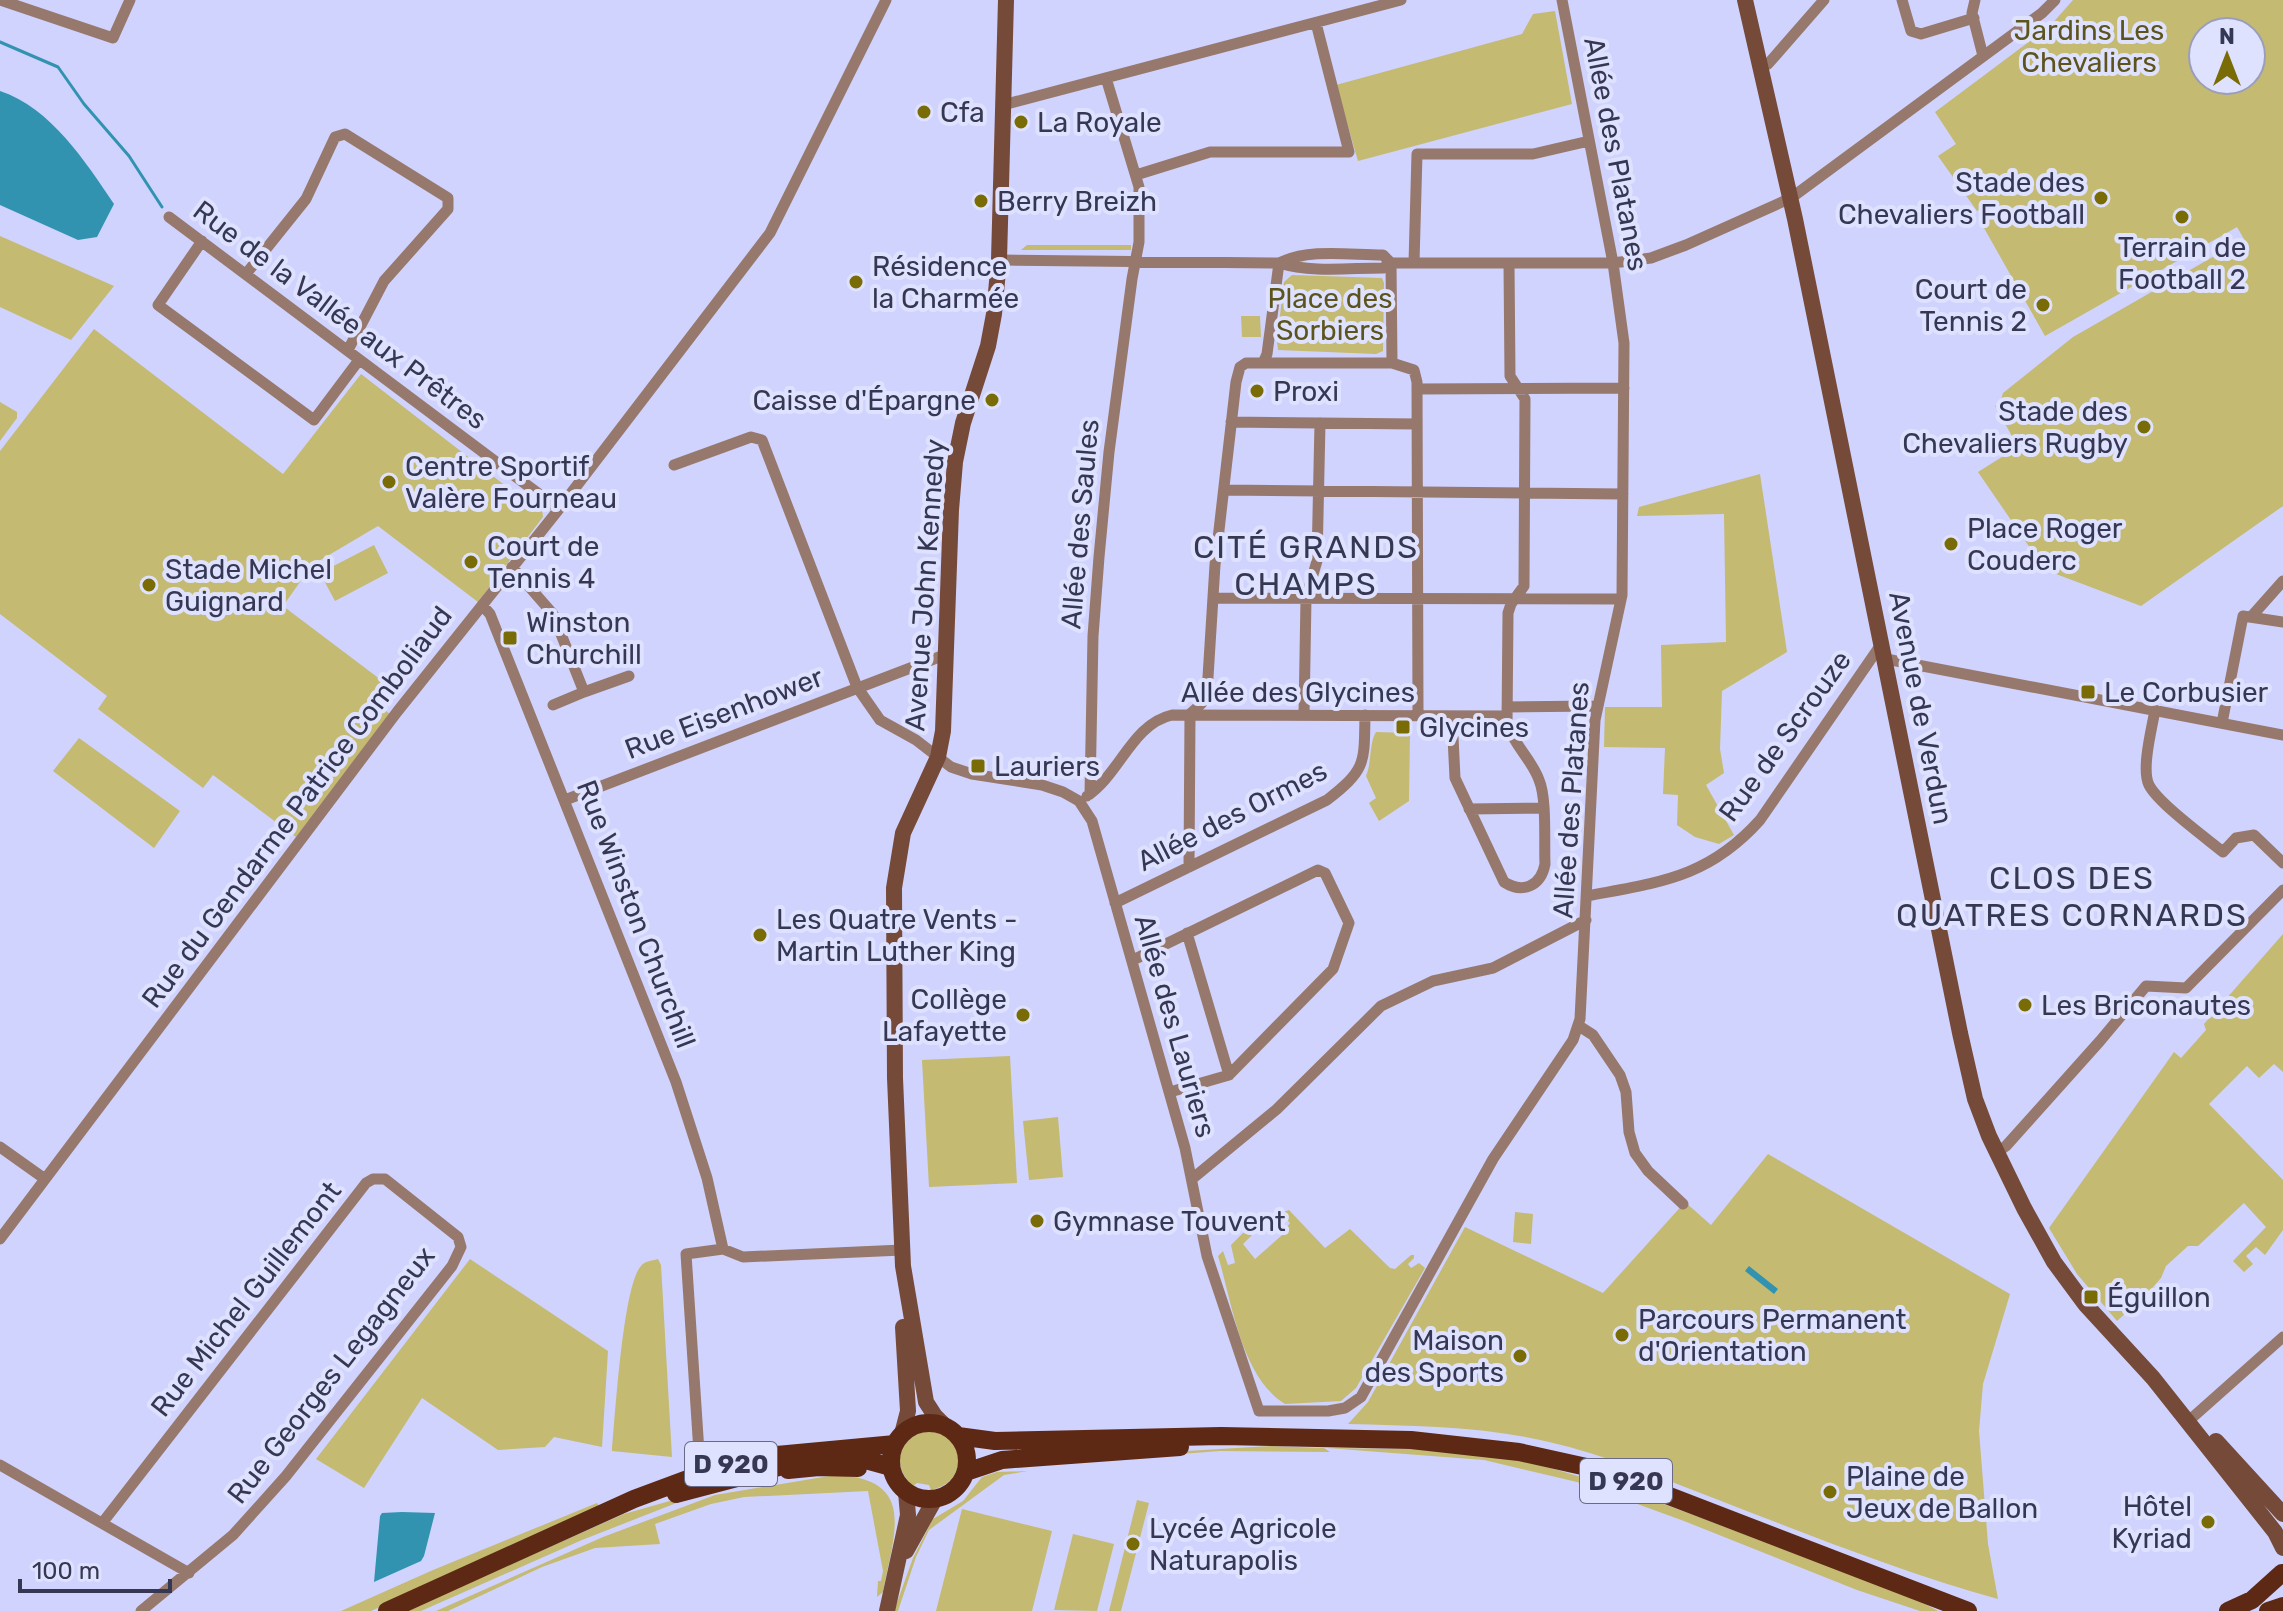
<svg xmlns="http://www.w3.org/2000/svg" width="2283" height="1611" viewBox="0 0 2283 1611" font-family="Rubik,sans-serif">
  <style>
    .green { fill: #c4ba72; fill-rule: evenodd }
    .water { fill: #3293b0 }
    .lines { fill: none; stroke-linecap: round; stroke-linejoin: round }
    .stream { stroke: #3293b0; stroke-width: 3 }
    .minor { stroke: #97786c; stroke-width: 11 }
    .secondary { stroke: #764a39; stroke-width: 16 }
    .primary { stroke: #5d2914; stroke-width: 18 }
    .poi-dot { fill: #796c07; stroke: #dfe2fe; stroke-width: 3 }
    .labels { text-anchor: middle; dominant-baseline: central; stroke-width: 8; stroke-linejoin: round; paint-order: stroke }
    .shield { fill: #dfe2fe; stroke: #696b86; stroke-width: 2 }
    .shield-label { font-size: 26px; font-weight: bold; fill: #363853 }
    .park-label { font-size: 28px; fill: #5c541c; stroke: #dfe2fe }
    .poi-label { font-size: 28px; fill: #363853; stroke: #dfe2fe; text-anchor: start }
    .street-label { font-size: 28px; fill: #363853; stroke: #dfe2fe }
    .quarter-label { font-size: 32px; letter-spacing: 2px; fill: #363853; stroke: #dfe2fe }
  </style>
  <rect width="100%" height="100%" fill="#d0d3fd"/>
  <path class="green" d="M2073,0h210v506l-142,100 -93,-35 -11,-13 -59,-86 38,-24 1,-3 -22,-39 5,-3 3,-10 70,-56 171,-98 -7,-12 -192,109 -61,-108 5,-3 -8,-16 -4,2 -39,-55 18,-12 -21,-32 115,-86zM2203,32h48v48h-48z
    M1555,11l17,93 -214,57 -22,-76 186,-51 11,-20z
    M0,236l114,50 -43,54 -71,-33z
    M1027,245h104v5h-110z
    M1292,275l90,3 2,5 -1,68 -7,3 -98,-4 -1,-9 7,-59z
    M1241,316h19l1,21h-19z
    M94,329l189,145 78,-100 172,133 3,-3 6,4 1,9 -65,85 -100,-76 -66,39 -29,41 114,86 -13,17 7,6 -95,122 -83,-62 -10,13 -105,-79 9,-13 -107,-82v-163z
    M0,402l17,10v6l-17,23z
    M1760,474l27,178 -65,39 -2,58 4,24 -18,12 28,50 -15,9 -24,-7 -18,-12 1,-30 -15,-1 2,-46 -61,-1 1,-40h57l-1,-62 65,-3 -2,-128 -87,2 2,-9z
    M374,545l14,28 -53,28 -15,-28z
    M1376,732l34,1 -1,68 -30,20 -10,-18 7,-5 -10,-22c6,-14 3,-33 10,-44z
    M79,738l101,73 -26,37 -101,-77z
    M2283,934v138l-9,-8 -15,14 -12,-12 -38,38 74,76v50l-18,25 -9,-8 -10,9 7,8 -9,8 -11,-11 33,-34 -22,-24 -46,43h-10l-22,20 -5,12 -15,17 -29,26 -40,-47 -28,-46 125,-176 7,6 25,-28 -2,-6z
    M1010,1056l7,127 -88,4 -7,-127z
    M1058,1117l5,60 -34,3 -6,-59z
    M1768,1154l242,140 -27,90 -4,47 9,113 10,55c-97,-27 -189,-64 -282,-100 -55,-21 -110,-44 -167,-57 -66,-16 -133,-16 -201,-18l20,-22 97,-175 138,66 82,-91 26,23z
    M1289,1210l36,38 25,-19 40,39 5,1 16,-14h3v3l-6,6 3,4 8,-5 6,5 -69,120 -15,13 -56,3c-44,-27 -53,-102 -67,-148l5,-5 5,14 7,-2 -4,-18 18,-18 8,3 -14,14 12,15 34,-30 -2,-2 3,-4 -9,-10z
    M1515,1212l18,2 -2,30 -18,-2z
    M470,1259l138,92 -6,96 -48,-10 -9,10 -47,3 -76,-52 -58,90 -48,-29z
    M658,1259l3,6 11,192 -60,-6c3,-33 11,-166 29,-185 4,-5 10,-5 17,-7z
    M928,1431c18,2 28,11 31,29 -2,17 -11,26 -28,30l-2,-5 -12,-2 -4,3c-23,-20 -14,-50 15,-55z
    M1270,1446l54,2 6,4 -110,-1 -66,5v-3z
    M1327,1448l91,1 64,5 48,8 99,29 286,107 23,13h-18l-63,-21 -173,-69 -107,-39 -93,-22z
    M1028,1471l-24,4 -75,55 -13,27 -18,54h-4l19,-53 20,-39 30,-18 19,-24 15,-5z
    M835,1475c84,3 58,61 48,117l-6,5 1,-16h3l2,-10 -15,-80 -124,6 -33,7 -56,20 5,20 -65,4 -53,19 -94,44h-12l167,-74 112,-42z
    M712,1489l-130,51 -161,71h-16l219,-97z
    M1137,1500l12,3 -28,108h-12z
    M597,1503l3,4 -12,8 -217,96h-30l92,-41z
    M962,1509l90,22 -20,80h-96z
    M1073,1534l41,10 -17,67 -43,-1z"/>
  <path class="water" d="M0,91c51,17 85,70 114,113l-17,33 -19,3 -78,-35z
    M1749,1266l29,23 -4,5 -29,-23z
    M402,1512l33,1 -11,43 -3,5 -47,21 6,-66 2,-3z"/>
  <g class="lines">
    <path class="stream" d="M0,42l58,25 26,37 45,52 33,51"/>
    <path class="minor" d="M0,0l113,38 17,-38
      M1902,0l9,31 10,3 53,-16
      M1975,0l-3,13 11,43
      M1760,67l8,-3 56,-64
      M1003,105l398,-105
      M1136,175l74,-23h139l-33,-129
      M169,217l390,292
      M202,241l-44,64 156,115 45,-60
      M999,260l280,3c33,10 70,5 104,5l8,-5h222l38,-5 35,-13 105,-47 251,-185 13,-13
      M1279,263c31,-15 70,-8 104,-8l8,8
      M1391,263l1,100 22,7 3,12 1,333
      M1414,263l3,-109h116l56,-13
      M246,274l60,-75 29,-62 10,-3 103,64v11l-64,72 -36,69
      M1263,363h129
      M1417,389l207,-1
      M1231,422l186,2
      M674,465l77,-28 11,3 95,247 23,33 36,20 35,27 21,7 70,11 21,7 16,9 13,20 93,327 22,108 52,155h69l17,-3 16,-11 132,-238 80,-119 7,-21 15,-299 27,-125 2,-252 -11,-80 -51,-263
      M1224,490l399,4
      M512,567l41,47 31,78 45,-16
      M1213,598l408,1
      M482,605l8,9 186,468 31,96 16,71
      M2251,617l32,-36
      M1886,659l397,76
      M553,705l31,-13
      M1507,707l90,-1
      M2155,710c-3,18 -14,59 -6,75 9,18 57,53 74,67l13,-14 18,-3 29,28
      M1304,715l2,-117 11,-37 3,-138
      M1452,716l3,62 49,104c19,12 37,4 41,-18 -1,-21 2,-66 -6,-84 -7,-20 -25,-35 -32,-56l1,-111 3,-9 13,-18 1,-187 -15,-23 -1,-112
      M2222,723l21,-107 40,6
      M1090,794l3,-158 6,-79 10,-105 23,-173 7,-37v-55l-33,-109
      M1087,796c33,-22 45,-72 85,-81l335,1
      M565,800l382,-146
      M1469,809l74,-1
      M1189,867l1,-153 11,-10 6,-11 8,-128 21,-183 4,-15 6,-4h17l4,-9 12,-91
      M1587,896c73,-14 121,-18 173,-76l122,-177
      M1115,903l212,-103c40,-31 37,-37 38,-85
      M1187,933l42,142
      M1133,960l185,-90 7,3 24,50 -16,46 -104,106 -59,17
      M1579,1026l14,9 27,40 6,17 3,40 6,21 13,18 35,33
      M0,1147l45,32
      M1996,1153l10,-7 94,-105 46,-55 40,2 97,-98
      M1192,1179l85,-70 104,-103 52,-25 60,-13 93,-48
      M0,1239l397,-527 162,-203 211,-276 116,-233
      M2193,1417l90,-80
      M699,1452l-13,-198 37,-5 20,8 159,-7
      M0,1465l189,108
      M103,1522l263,-339 7,-4h12l73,58 3,10 -9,19 -166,210 -53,59 -92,76"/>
    <path class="secondary" d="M1745,0l50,219 165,814 15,66 14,37 35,72 30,54 31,42 68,74 122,154 8,16
      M945,1426l-10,-10 -9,-14 -23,-136 -8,-188 -1,-190 9,-55 35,-76 5,-26 8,-221 4,-48 8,-39 25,-77 6,-32 5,-54 7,-260
      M902,1434l6,-23 -5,-84
      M2216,1441l67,73
      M906,1551l29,-52
      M887,1611l21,-96 -2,-23"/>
    <path class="primary" d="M891 1461a38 38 0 1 1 76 0a38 38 0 1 1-76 0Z
      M958,1436l37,5 226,-5 190,4 108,12 72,16 73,26 304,117
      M844,1457l18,2 29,8
      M788,1470l31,-3 39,1
      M966,1472l36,-12 178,-13
      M676,1494l122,-32
      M387,1611l247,-112 86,-32 46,-11 129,-12
      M2228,1611l24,-11 30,-27
      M2268,1611l15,-5"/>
  </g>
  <g class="poi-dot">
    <circle cx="924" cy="112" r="8"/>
    <circle cx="1021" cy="122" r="8"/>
    <circle cx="2101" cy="198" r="8"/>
    <circle cx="981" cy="201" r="8"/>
    <circle cx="2182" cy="217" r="8"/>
    <circle cx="856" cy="282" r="8"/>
    <circle cx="2043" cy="305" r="8"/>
    <circle cx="1257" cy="391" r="8"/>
    <circle cx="992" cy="400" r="8"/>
    <circle cx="2144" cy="427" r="8"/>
    <circle cx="389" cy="482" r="8"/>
    <circle cx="1951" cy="544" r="8"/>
    <circle cx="471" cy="562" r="8"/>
    <circle cx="149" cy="585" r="8"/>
    <rect x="502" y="630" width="16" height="16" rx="4"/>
    <rect x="2080" y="684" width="16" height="16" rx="4"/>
    <rect x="1395" y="719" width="16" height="16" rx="4"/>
    <rect x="970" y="758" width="16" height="16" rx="4"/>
    <circle cx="760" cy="935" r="8"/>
    <circle cx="2025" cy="1005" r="8"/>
    <circle cx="1023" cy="1015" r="8"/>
    <circle cx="1037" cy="1221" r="8"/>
    <rect x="2083" y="1289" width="16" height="16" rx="4"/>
    <circle cx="1622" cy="1335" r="8"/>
    <circle cx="1520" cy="1356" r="8"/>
    <circle cx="1830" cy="1492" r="8"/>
    <circle cx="2208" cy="1522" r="8"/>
    <circle cx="1133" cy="1544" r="8"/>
  </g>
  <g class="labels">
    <g class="shield">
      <rect x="685" y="1442" width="92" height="44" rx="6"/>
      <rect x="1580" y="1459" width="92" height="44" rx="6"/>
    </g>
    <g class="shield-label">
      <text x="731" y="1464">D 920</text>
      <text x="1626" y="1481">D 920</text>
    </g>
    <g class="park-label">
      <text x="2089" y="30">Jardins Les<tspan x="2089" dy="32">Chevaliers</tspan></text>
      <text x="1330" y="298">Place des<tspan x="1330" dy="32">Sorbiers</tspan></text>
    </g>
    <g class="poi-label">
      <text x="940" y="112">Cfa</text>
      <text x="1037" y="122">La Royale</text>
      <text x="2085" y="182" text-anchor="end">Stade des<tspan x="2085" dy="32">Chevaliers Football</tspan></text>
      <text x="997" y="201">Berry Breizh</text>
      <text x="2182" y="247" text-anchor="middle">Terrain de<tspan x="2182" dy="32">Football 2</tspan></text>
      <text x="872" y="266">Résidence<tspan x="872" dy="32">la Charmée</tspan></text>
      <text x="2027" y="289" text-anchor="end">Court de<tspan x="2027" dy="32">Tennis 2</tspan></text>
      <text x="1273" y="391">Proxi</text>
      <text x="976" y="400" text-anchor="end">Caisse d'Épargne</text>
      <text x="2128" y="411" text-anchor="end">Stade des<tspan x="2128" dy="32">Chevaliers Rugby</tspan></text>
      <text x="405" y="466">Centre Sportif<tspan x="405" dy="32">Valère Fourneau</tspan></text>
      <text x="1967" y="528">Place Roger<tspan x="1967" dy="32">Couderc</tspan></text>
      <text x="487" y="546">Court de<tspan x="487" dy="32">Tennis 4</tspan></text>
      <text x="165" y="569">Stade Michel<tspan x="165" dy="32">Guignard</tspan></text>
      <text x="526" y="622">Winston<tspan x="526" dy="32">Churchill</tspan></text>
      <text x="2104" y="692">Le Corbusier</text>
      <text x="1419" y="727">Glycines</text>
      <text x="994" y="766">Lauriers</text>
      <text x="776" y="919">Les Quatre Vents -<tspan x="776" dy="32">Martin Luther King</tspan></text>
      <text x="1007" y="999" text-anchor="end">Collège<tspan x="1007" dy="32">Lafayette</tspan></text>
      <text x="2041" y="1005">Les Briconautes</text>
      <text x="1053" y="1221">Gymnase Touvent</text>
      <text x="2107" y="1297">Éguillon</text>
      <text x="1638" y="1319">Parcours Permanent<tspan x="1638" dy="32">d'Orientation</tspan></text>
      <text x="1504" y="1340" text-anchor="end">Maison<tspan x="1504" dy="32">des Sports</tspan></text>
      <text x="1846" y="1476">Plaine de<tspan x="1846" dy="32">Jeux de Ballon</tspan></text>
      <text x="2192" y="1506" text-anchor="end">Hôtel<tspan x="2192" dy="32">Kyriad</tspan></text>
      <text x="1149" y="1528">Lycée Agricole<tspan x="1149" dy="32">Naturapolis</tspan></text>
    </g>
    <g class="street-label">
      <text transform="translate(1616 154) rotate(79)">Allée des Platanes</text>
      <text transform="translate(340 315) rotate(37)">Rue de la Vallée aux Prêtres</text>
      <text transform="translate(1080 524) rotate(-85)">Allée des Saules</text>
      <text transform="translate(925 585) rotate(-86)">Avenue John Kennedy</text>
      <text x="1298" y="692">Allée des Glycines</text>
      <text transform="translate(1921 708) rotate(79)">Avenue de Verdun</text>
      <text transform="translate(724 713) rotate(-21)">Rue Eisenhower</text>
      <text transform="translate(1785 736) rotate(-54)">Rue de Scrouze</text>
      <text transform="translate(1571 800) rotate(-86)">Allée des Platanes</text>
      <text transform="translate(297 807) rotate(-53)">Rue du Gendarme Patrice Comboliaud</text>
      <text transform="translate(1232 816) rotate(-27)">Allée des Ormes</text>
      <text transform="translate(636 914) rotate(69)">Rue Winston Churchill</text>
      <text transform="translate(1175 1026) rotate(74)">Allée des Lauriers</text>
      <text transform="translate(246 1299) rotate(-52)">Rue Michel Guillemont</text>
      <text transform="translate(331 1375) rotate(-52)">Rue Georges Legagneux</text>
    </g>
    <g class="quarter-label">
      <text x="1306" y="547">CITÉ GRANDS<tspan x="1306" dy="37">CHAMPS</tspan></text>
      <text x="2072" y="878">CLOS DES<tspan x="2072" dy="37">QUATRES CORNARDS</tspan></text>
    </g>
  </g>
  <g transform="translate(2227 56)"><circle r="38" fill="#dfe2fe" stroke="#9b9eba" stroke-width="2"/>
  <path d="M0-6L14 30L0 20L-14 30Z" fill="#796c07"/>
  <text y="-12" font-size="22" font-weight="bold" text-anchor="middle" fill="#363853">N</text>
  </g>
  <path d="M20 1579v12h150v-12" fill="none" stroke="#363853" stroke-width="4"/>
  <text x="32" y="1579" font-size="24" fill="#363853" stroke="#dfe2fe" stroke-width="6" paint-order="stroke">100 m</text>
</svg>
